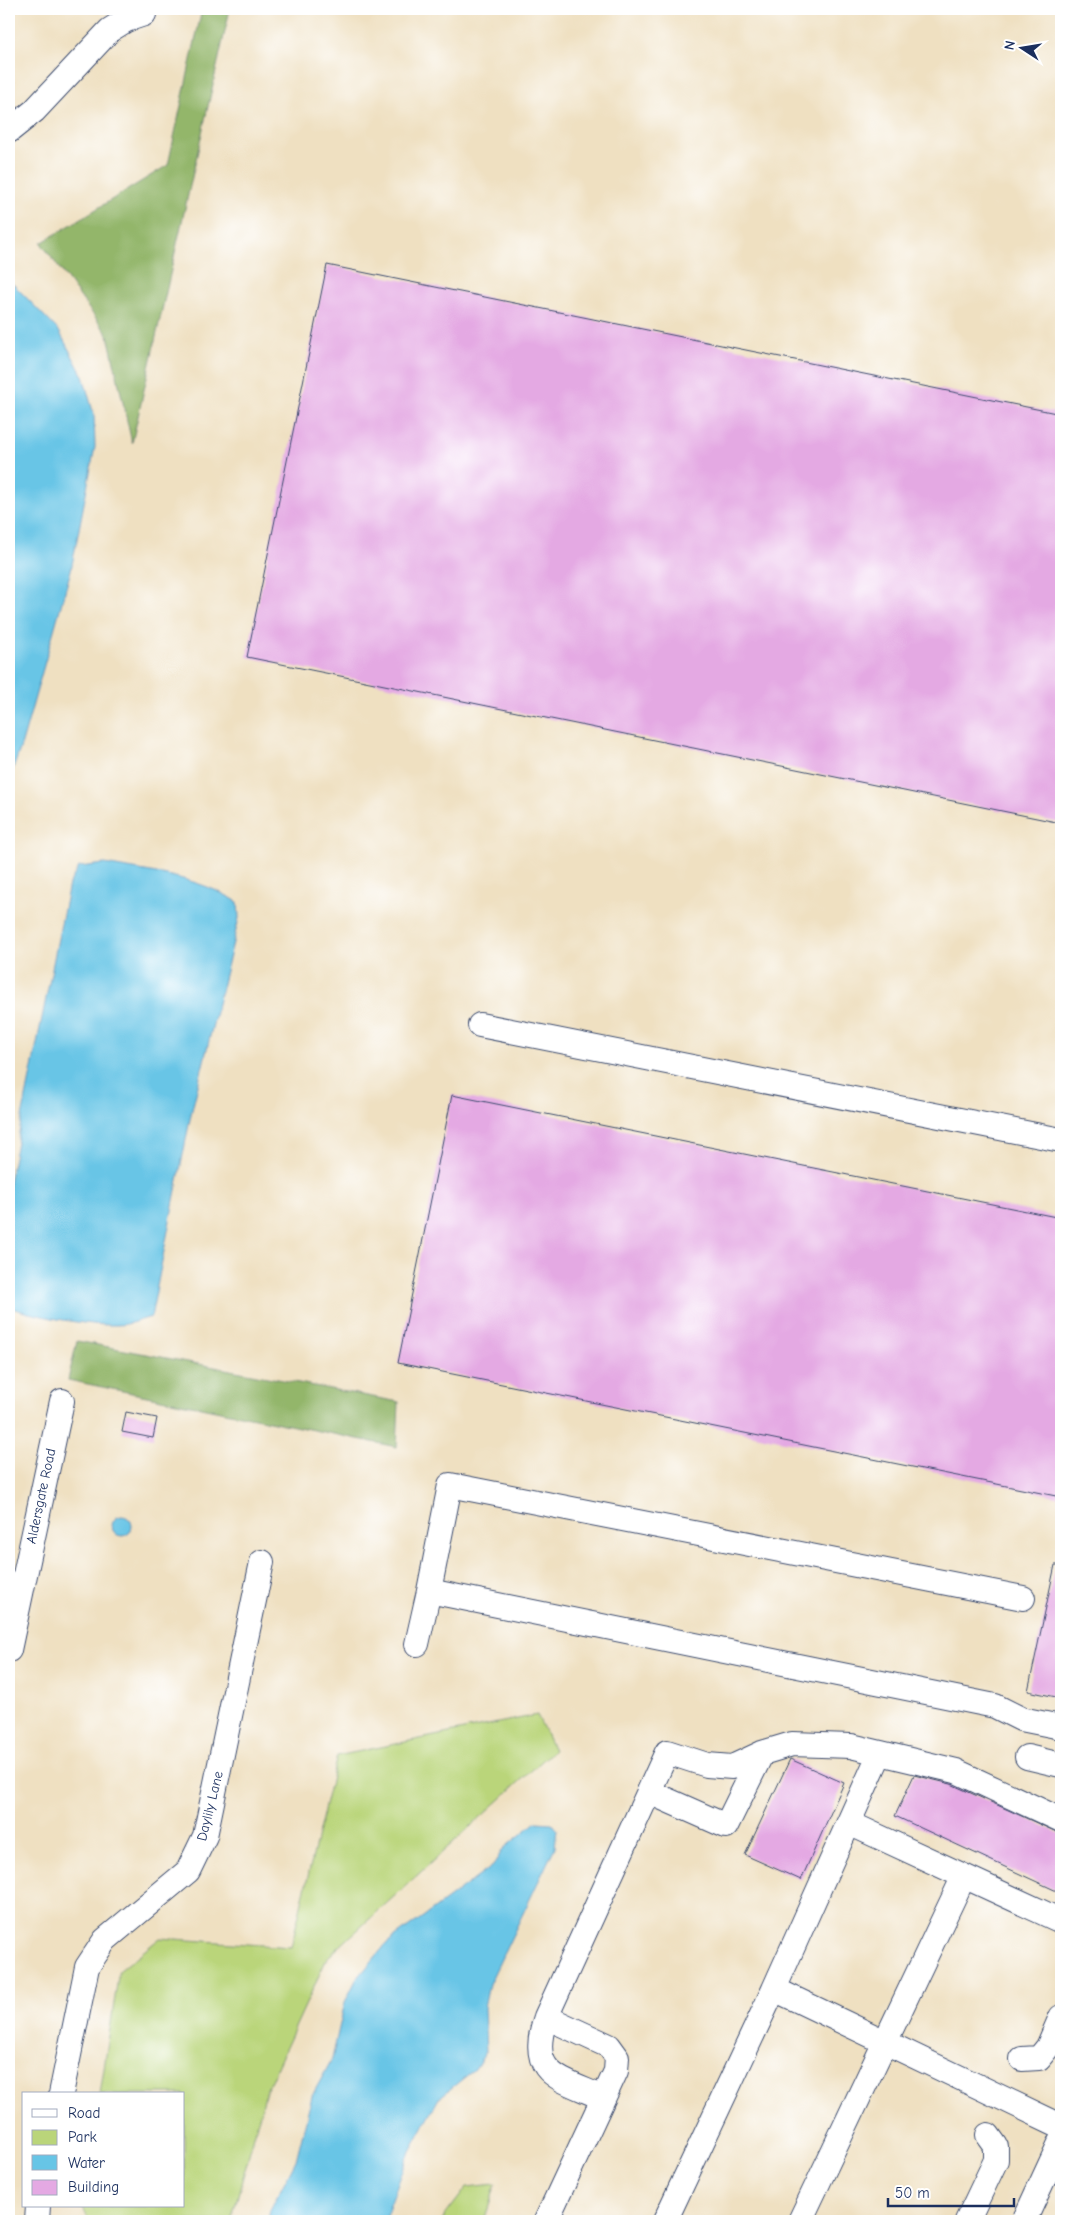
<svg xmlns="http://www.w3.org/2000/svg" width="1070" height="2230" viewBox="0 0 1070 2230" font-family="'Comic Neue',sans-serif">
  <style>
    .green { fill: #bad57a; stroke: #6a826c }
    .forest { fill: #93b66a; stroke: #577264 }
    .water { fill: #67c5e6; stroke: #417aa2 }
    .building { fill: #e4a9e3 }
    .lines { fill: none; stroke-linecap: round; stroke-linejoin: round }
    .minor-casing { stroke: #3b4a6d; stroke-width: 26 }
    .minor { stroke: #fff; stroke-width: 24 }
    .labels { text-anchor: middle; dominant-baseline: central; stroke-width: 4.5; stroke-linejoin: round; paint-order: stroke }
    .street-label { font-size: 14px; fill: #1b2f5e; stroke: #fff }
  </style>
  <rect width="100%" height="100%" fill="#fff"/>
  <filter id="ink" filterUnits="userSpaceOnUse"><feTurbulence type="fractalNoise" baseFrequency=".02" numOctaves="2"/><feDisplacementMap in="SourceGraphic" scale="10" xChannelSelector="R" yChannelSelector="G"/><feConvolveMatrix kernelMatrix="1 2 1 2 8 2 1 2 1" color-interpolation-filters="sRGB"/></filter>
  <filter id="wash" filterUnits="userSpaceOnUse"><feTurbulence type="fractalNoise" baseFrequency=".0096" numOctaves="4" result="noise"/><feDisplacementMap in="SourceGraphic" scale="20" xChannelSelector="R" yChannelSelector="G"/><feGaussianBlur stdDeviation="1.12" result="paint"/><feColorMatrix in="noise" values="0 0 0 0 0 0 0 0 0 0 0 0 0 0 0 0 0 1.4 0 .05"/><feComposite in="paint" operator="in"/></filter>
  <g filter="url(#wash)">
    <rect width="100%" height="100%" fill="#efe0c1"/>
    <path class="green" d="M537,1715l17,35 -227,208 -61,133 -35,130h-142l-7,-15h102v-112h-84l19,-123 41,-33 131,9 46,-191z
      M496,2184l-12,37h-43l26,-34z"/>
    <path class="forest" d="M202,9h28l-98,434 -24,-108 -67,-92 127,-78z
      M77,1341l322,61 -2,45 -329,-67z"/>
    <path class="water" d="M9,282l4,2 46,47 24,45 11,39 1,32 -24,123 -49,173 -13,38z
      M105,864c48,9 90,12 133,38l1,16 -48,196 -40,203c-11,3 -23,8 -34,8 -27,1 -84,-9 -108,-18v-125l60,-298 10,-17z
      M112 1526a10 10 0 1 1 20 0a10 10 0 1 1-20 0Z
      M536,1822l16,1 5,6 -2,18 -66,137 -5,24 2,44 -11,17 -36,29 -29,53 -25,68 -2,2h-115l2,-11 26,-50 16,-64 20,-37 13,-57 11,-22 31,-37 106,-77 10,-17z"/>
    <g id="blocks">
      <path class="building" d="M327,265l734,149v409l-814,-166z
        M452,1095l609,123v279l-663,-134z
        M126,1412l31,6 -4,20 -31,-6z
        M1055,1565h6v133l-33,-7z
        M790,1759l54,24 -43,97 -56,-25z
        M914,1775l37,9 110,50v59l-166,-77z"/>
    </g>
  </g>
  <g filter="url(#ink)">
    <use href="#blocks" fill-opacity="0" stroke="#3b4a6d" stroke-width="1"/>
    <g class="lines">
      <defs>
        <path id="minor" d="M9,131l25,-20 76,-81 16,-10 18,-6
          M480,1025l581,115
          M1023,1598l-573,-113 -21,106 566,115 26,13 40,8
          M417,1644l12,-53
          M9,1650l53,-249
          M1027,1757l34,8
          M649,1792l77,34 36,-73
          M849,1823l212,98
          M774,1989l106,-236
          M546,2017c-20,58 13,61 57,81
          M1022,2059l17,-1 9,-11 13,-30
          M61,2094l26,-127 18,-27 83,-69 17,-35 57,-274
          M37,2221l1,-15
          M546,2221l70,-150 1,-14 -8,-11 -63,-29 121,-265 40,13 25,2 30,-14 30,-9 59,2 105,25 105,49
          M665,2221l109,-232 287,137
          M800,2221l164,-345
          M967,2221l29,-61v-14l-8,-11
          M1024,2221l37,-80"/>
      </defs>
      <use href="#minor" class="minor-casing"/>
      <use href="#minor" class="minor"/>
    </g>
  </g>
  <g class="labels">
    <g class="street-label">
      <text transform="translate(41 1496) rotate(-78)">Aldersgate Road</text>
      <text transform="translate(210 1806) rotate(-76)">Daylily Lane</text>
    </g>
  </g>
  <rect width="1070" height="2230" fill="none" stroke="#fff" stroke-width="30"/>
  <rect x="22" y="2092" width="162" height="115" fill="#ffffff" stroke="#a4acbf"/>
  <rect x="32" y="2109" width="25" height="8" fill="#ffffff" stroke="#a4acbf"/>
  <text x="68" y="2118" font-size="15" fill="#1b2f5e">Road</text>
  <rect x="32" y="2130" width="25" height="15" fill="#bad57a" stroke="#a4acbf"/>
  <text x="68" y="2142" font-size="15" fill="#1b2f5e">Park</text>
  <rect x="32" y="2155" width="25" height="15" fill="#67c5e6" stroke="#a4acbf"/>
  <text x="68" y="2168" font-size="15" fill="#1b2f5e">Water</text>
  <rect x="32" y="2180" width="25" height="15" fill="#e4a9e3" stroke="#a4acbf"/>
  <text x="68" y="2192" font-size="15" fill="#1b2f5e">Building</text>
  <g transform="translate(1022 48) rotate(282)" stroke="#ffffff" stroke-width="4" paint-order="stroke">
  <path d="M0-4L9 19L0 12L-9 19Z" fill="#1b2f5e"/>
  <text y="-8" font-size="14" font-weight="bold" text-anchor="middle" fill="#1b2f5e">N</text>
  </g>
  <path d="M888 2198v8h126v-8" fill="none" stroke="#1b2f5e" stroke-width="2.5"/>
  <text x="895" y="2198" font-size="15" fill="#1b2f5e" stroke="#ffffff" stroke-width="4" paint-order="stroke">50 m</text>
</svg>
